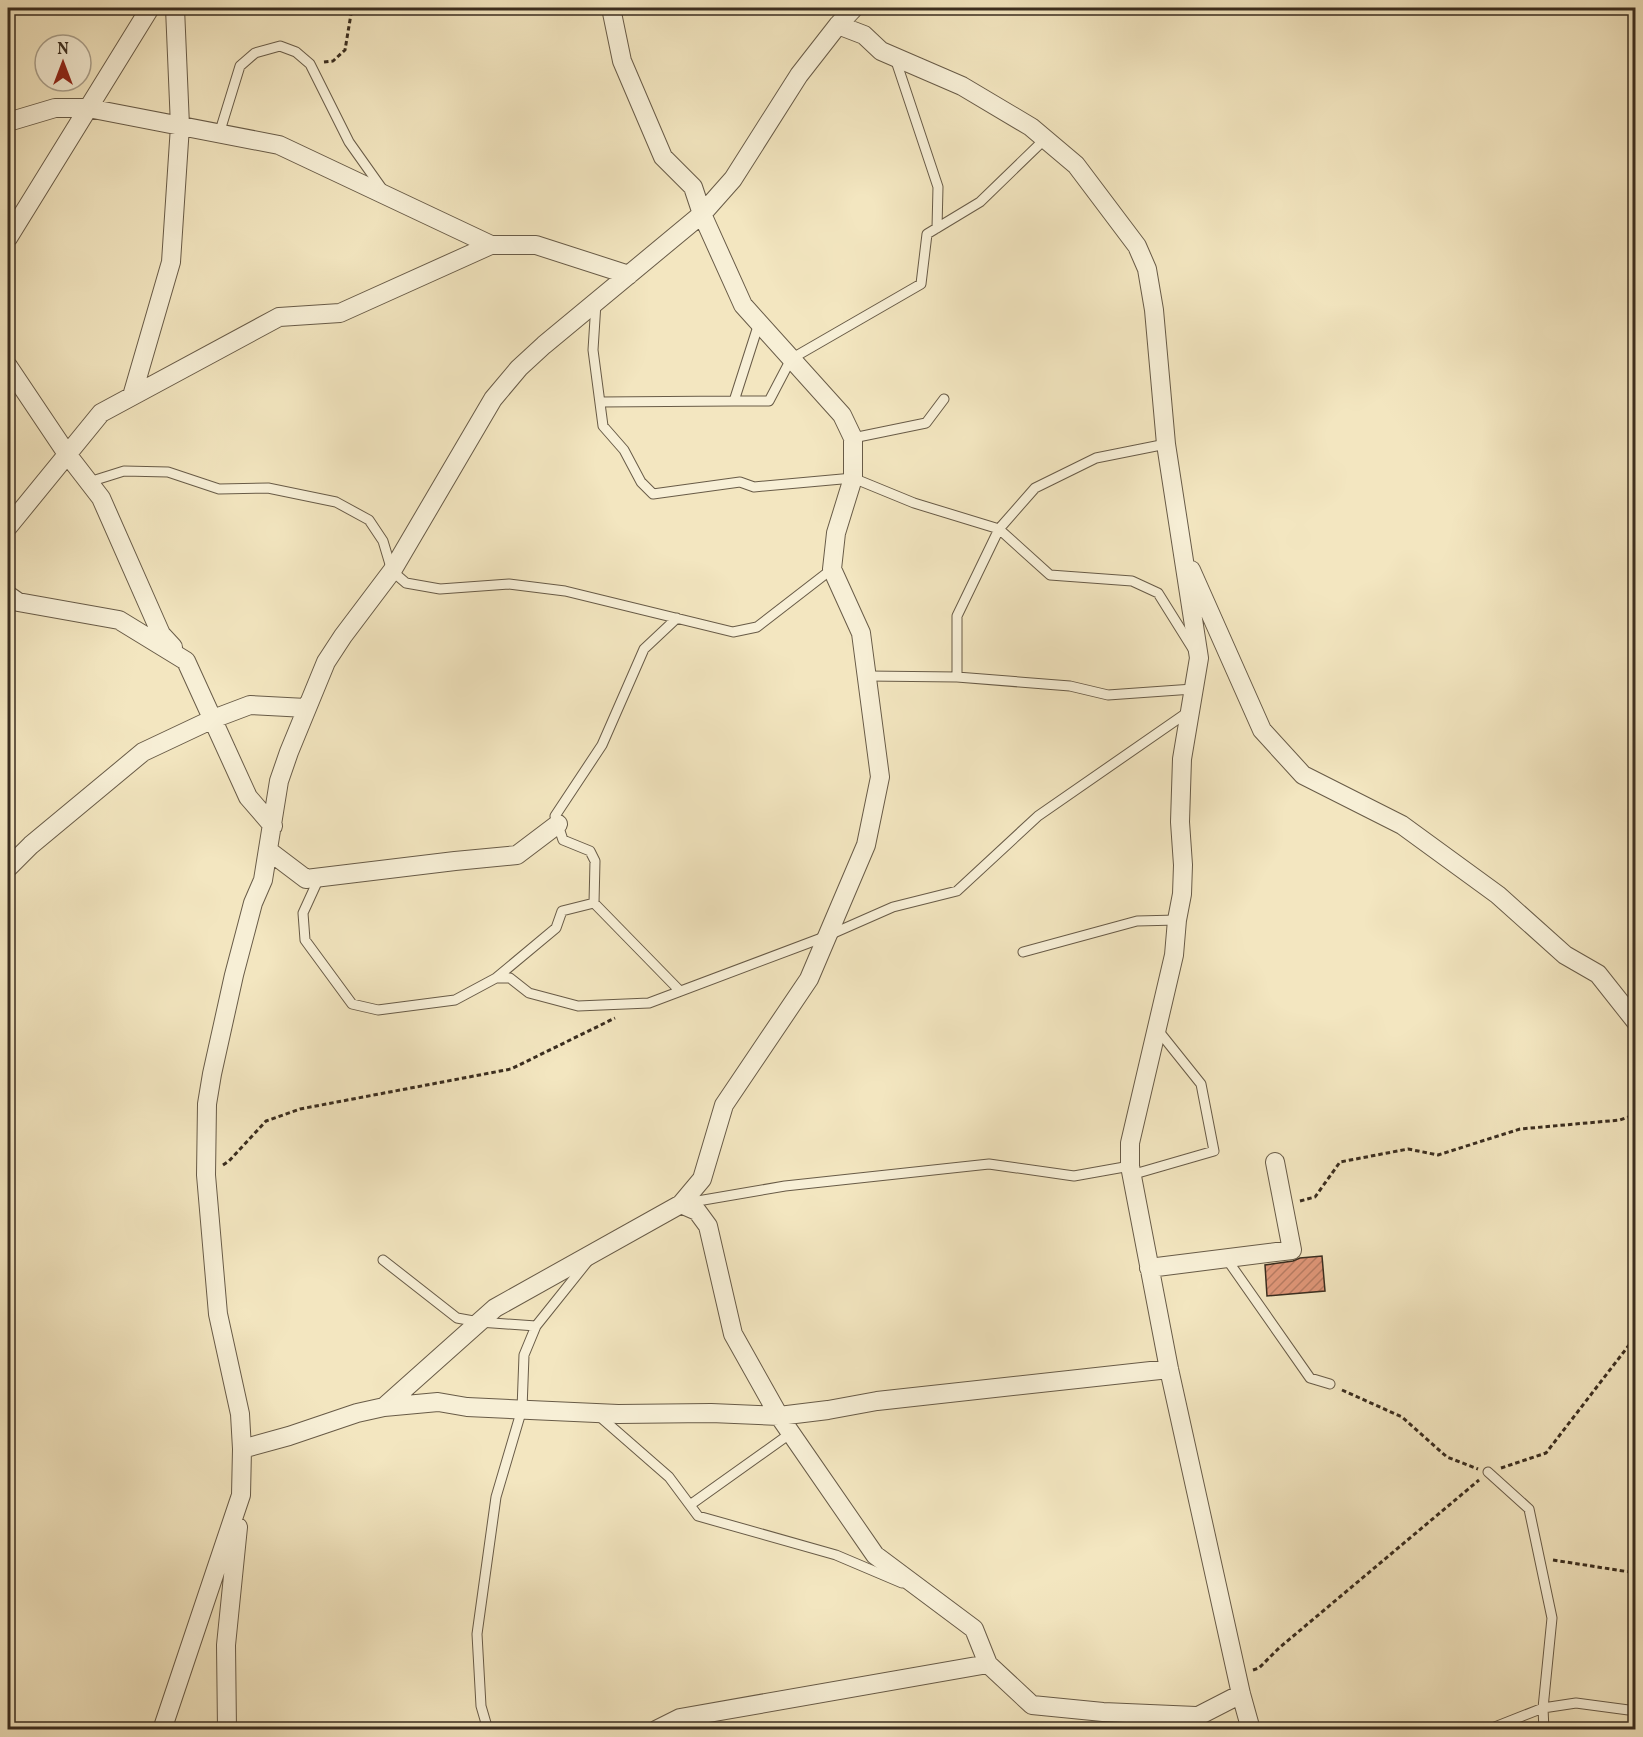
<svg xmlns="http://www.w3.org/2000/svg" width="1643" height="1737" viewBox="0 0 1643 1737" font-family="Vollkorn,serif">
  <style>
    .building { fill: url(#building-hatch); stroke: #3a2d1f; stroke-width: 1.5 }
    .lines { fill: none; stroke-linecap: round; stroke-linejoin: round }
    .lane-casing { stroke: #685b47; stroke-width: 11 }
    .street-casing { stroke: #685b47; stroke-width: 20 }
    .path { stroke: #3a2d1f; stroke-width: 3; stroke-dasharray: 4.5 3; stroke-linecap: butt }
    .lane { stroke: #f7efd6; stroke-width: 9 }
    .street { stroke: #f7efd6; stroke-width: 18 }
  </style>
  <defs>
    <pattern id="building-hatch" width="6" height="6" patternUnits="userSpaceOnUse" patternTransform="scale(1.5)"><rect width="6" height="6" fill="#df9678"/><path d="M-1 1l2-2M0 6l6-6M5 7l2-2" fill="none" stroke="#b67b62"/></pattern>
  </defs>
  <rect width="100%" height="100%" fill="#f3e6c0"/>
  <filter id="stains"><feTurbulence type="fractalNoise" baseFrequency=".00333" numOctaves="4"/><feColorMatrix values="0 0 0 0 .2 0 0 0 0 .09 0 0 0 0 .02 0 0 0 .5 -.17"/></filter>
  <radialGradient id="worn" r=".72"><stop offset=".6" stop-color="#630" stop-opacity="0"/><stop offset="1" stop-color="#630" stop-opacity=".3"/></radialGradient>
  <path class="building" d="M1322,1256l3,35 -58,5 -2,-31 28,-4 7,-3z"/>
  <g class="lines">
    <defs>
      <path id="lane" d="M895,58l43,129 -1,41
        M219,134l21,-68 15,-13 25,-7 16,6 14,12 39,78 34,48
        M596,303l-3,47 10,76 21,24 17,32 12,12 87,-12 14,5 99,-9 61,25 85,26 51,46 82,6 26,12 35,56
        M734,401h35l22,-42 130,-75 6,-50 53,-32 65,-63
        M600,402l134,-1 25,-78
        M853,438l73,-15 18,-24
        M89,482l35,-11 44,1 51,17 49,-1 68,14 33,18 14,21 9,30 14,12 34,6 69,-5 56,7 168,41 24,-5 75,-58
        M867,676l90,1 113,9 38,9 85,-6
        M957,677v-61l42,-87 36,-41 61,-30 70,-14
        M319,878l-16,35 2,27 47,64 26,6 77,-10 41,-22h14l19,15 49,13 71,-3 178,-67 66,-29 64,-16 81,-75 150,-104
        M594,903l1,-42 -5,-10 -27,-11 -8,-24 47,-71 42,-96 33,-31
        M1023,952l114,-31 40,-1
        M496,978l60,-50 6,-17 32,-8 86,88
        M1131,1175l83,-24 -13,-67 -44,-55
        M686,1203l99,-17 204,-22 85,12 56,-10
        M1226,1258l84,120 20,6
        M383,1260l74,58 22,4 57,4
        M598,1415l71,62 29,39 138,39 66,28
        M1488,1472l41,37 23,109 -9,90 1,22
        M690,1505l101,-72
        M488,1730l-7,-24 -4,-72 19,-137 26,-88 2,-54 12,-29 52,-65
        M1487,1730l56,-22 33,-5 60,8"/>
      <path id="street" d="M838,25l26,10 17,16 81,35 69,41 45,38 61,81 10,23 7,41 12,134 33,214 -17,101 -2,63 3,43 -1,29 -5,26 -3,35 -44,188v23l39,203 72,325 10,36
        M8,122l47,-14h33l191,37 212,100
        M8,238l142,-230
        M8,366l59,88 34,44 60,136 12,13
        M132,396l39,-134 9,-136 -5,-118
        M8,527l93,-114 178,-96 61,-4 151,-68h45l93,30
        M1191,570l71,160 41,45 99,50 96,70 67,60 33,19 38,48
        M8,595l10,7 101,18 67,41 62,136 25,29
        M269,851l37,28 149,-18 62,-6 41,-31
        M8,868l23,-23 112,-93 70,-33 37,-14 56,3
        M681,1204l16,7 11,15 25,108 46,82 96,139 99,74 14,35
        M1149,1268l143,-18 -17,-88
        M384,1407l111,-99 186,-104 21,-25 22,-74 85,-126 57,-134 14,-68 -19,-144 -29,-64 4,-36 17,-55v-40l-11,-23 -99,-110 -41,-91 -9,-27 -30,-30 -41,-96 -11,-53
        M242,1449l47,-13 68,-23 27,-6 54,-5 29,5 151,7 93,-1 68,3 49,-6 49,-9 292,-32
        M162,1730l79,-235 1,-46 -2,-35 -22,-100 -12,-139 1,-71 5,-30 22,-99 19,-72 10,-23 16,-99 10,-29 37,-90 17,-26 49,-65 101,-172 26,-31 25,-23 158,-131 31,-35 66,-104 39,-50 16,-17
        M227,1730l-1,-85 12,-118
        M656,1730l24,-12 308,-54 44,41 71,7 93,4
        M1171,1730l70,-36"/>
    </defs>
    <use href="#lane" class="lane-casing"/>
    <use href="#street" class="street-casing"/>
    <path class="path" d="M324,62l9,-1 12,-11 7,-42
      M223,1165l6,-4 37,-40 34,-12 211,-40 104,-51
      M1300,1201l15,-4 25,-35 68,-13 30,6 82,-26 100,-9 16,-6
      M1342,1390l60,27 45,40 31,12
      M1501,1468l45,-15 90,-117
      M1553,1560l83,13
      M1253,1670l6,-2 20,-20 200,-168"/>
    <use href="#lane" class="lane"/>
    <use href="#street" class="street"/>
  </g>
  <rect width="1643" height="1737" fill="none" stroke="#f3e6c0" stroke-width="30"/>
  <rect x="9" y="9" width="1625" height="1719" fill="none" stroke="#3a2d1f" stroke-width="3"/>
  <rect x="15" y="15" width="1613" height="1707" fill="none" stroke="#3a2d1f" stroke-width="1.5"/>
  <g transform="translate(63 63)"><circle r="28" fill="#f7efd6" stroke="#aba18d" stroke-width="1.5"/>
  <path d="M0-4.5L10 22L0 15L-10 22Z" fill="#8f2418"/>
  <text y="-9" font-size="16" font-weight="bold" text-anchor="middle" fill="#3a2d1f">N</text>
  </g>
  <rect width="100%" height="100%" filter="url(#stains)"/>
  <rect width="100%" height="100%" fill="url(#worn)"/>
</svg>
